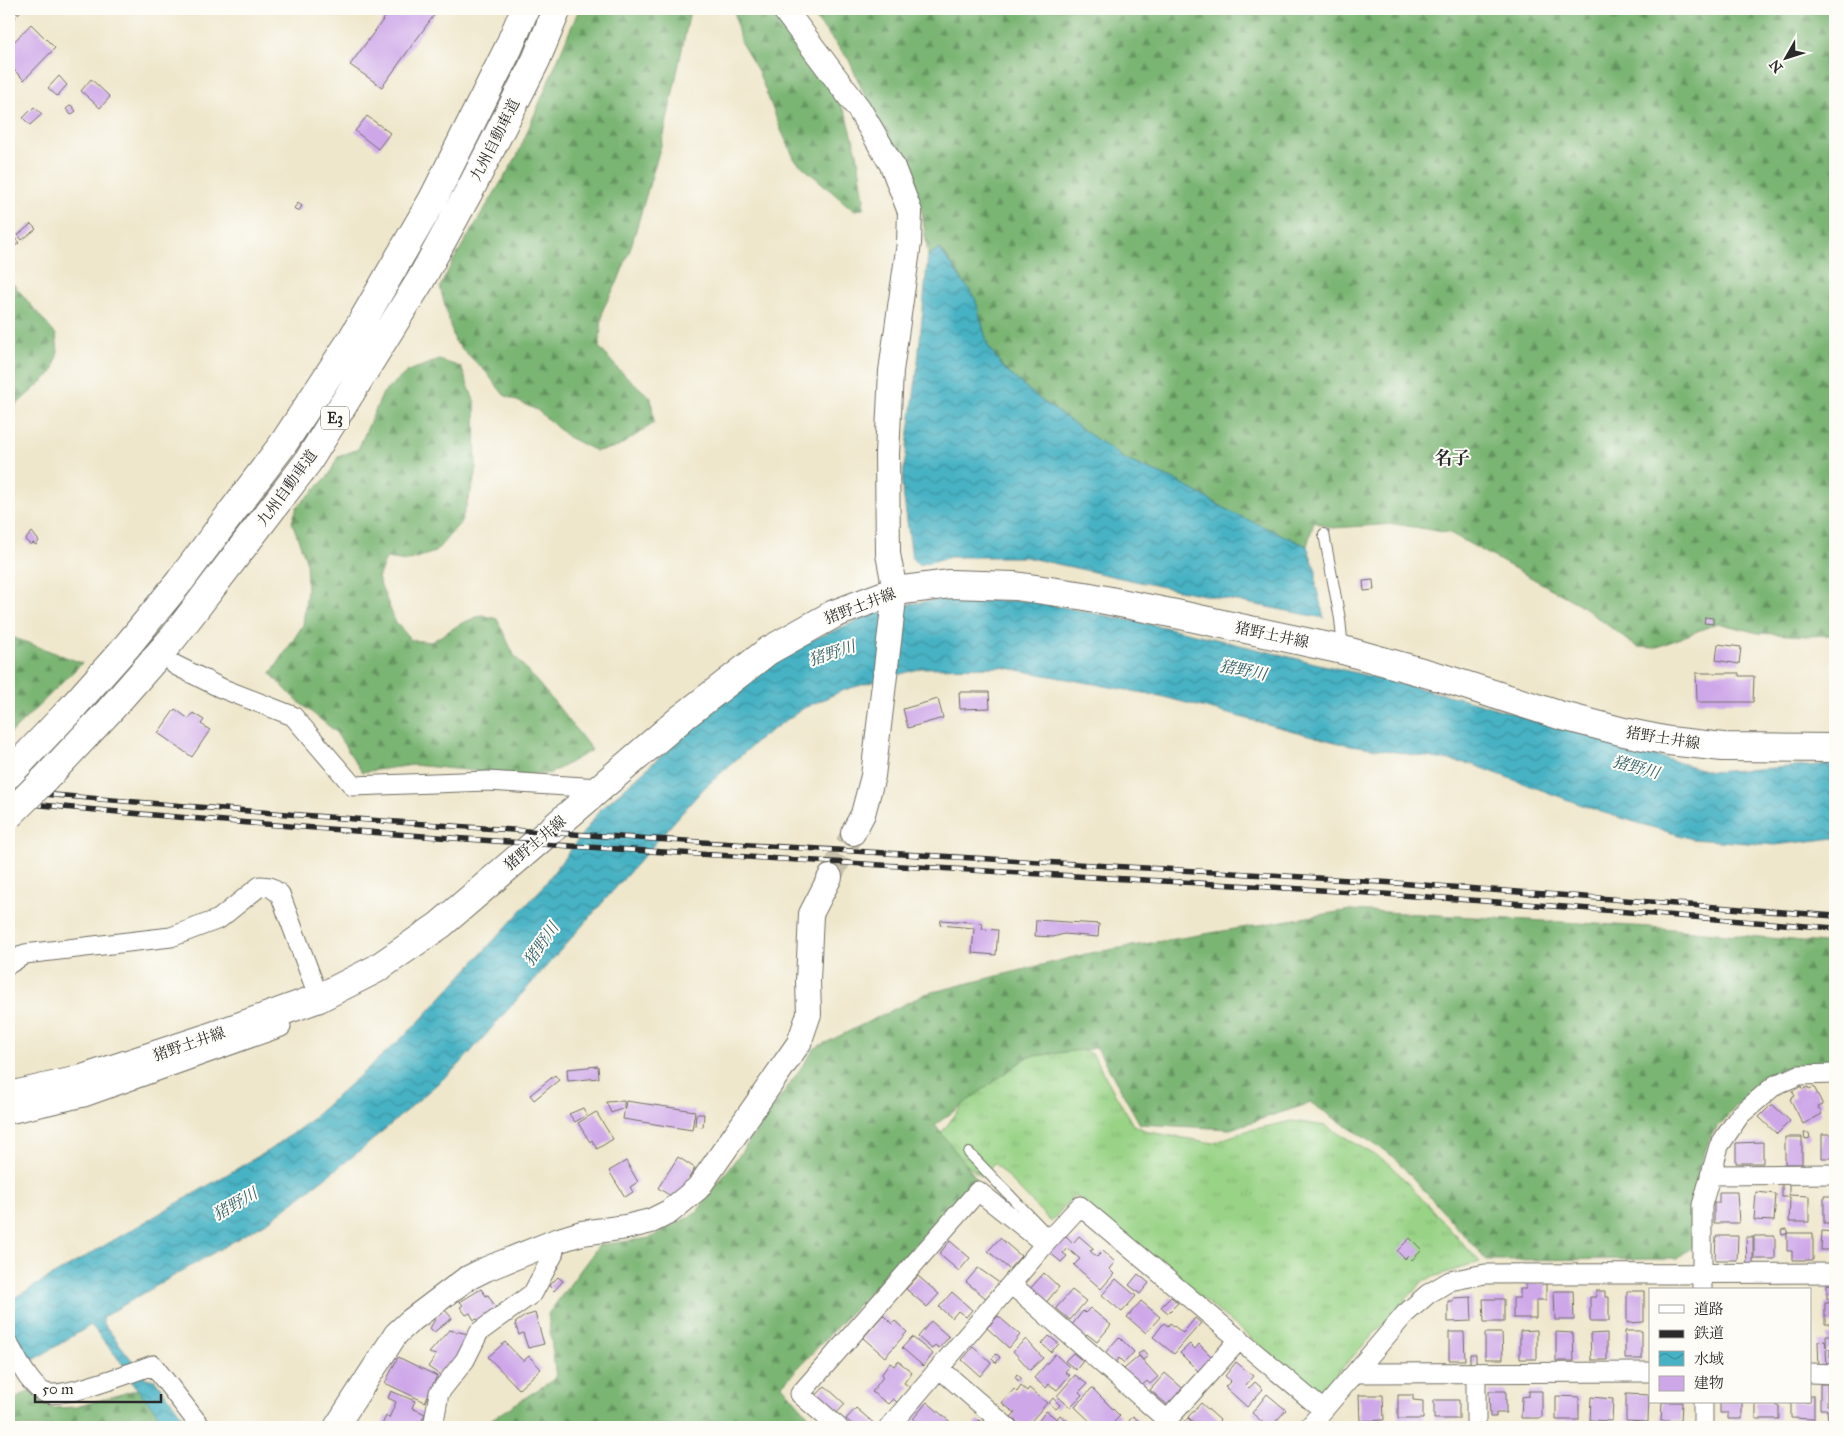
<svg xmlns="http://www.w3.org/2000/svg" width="1844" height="1436" viewBox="0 0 1844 1436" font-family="'IM FELL Great Primer','Noto Serif JP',serif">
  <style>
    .grass { fill: url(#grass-tufts); stroke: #627f58 }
    .forest { fill: url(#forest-firs); stroke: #52704f }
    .water { fill: url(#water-waves); stroke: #396e78 }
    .building { fill: #cea7e9 }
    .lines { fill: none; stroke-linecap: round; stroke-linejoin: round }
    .tertiary-tunnel { stroke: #c8c1ac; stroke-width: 24; stroke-dasharray: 24 12; stroke-linecap: butt }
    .service-casing { stroke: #706d63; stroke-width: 12 }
    .minor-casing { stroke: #706d63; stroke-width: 21 }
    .tertiary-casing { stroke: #706d63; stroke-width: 26 }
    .secondary-casing { stroke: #706d63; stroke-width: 30 }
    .motorway-casing { stroke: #706d63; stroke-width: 30 }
    .service { stroke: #fff; stroke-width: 10 }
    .minor { stroke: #fff; stroke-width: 19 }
    .tertiary { stroke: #fff; stroke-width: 24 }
    .secondary { stroke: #fff; stroke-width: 28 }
    .motorway { stroke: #fff; stroke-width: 28 }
    .rail-casing { stroke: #2b2b2b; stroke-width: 5.5 }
    .rail { stroke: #fdfcf7; stroke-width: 4; stroke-dasharray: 11; stroke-linecap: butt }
    .motorway-bridge-casing { stroke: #706d63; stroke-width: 30; stroke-linecap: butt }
    .motorway-bridge { stroke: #fff; stroke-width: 28 }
    .labels { text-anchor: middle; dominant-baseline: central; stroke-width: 4; stroke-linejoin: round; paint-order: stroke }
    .shield { fill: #fdfcf7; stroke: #6a6a68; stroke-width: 1 }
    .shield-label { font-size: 14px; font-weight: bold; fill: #2b2b2b }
    .street-label { font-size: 15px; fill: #2b2b2b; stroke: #fdfcf7 }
    .water-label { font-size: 16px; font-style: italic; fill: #366168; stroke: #fdfcf7 }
    .quarter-label { font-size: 18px; font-weight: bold; fill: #2b2b2b; stroke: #fdfcf7 }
  </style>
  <defs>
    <pattern id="grass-tufts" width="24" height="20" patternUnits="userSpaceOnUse" patternTransform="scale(1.25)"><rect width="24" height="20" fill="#99d386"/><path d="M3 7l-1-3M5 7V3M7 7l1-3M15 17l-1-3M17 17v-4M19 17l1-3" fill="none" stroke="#84b574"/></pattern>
    <pattern id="forest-firs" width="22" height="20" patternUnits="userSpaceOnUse" patternTransform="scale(1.25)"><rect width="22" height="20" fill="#7ab573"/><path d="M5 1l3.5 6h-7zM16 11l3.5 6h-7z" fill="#64935f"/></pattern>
    <pattern id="water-waves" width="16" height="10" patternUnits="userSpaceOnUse" patternTransform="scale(1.25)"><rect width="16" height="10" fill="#47b2c4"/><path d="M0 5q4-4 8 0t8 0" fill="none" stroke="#3b919f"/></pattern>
  </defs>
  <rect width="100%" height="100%" fill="#fdfcf7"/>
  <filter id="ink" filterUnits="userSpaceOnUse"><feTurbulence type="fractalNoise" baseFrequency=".02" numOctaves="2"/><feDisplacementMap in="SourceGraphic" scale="10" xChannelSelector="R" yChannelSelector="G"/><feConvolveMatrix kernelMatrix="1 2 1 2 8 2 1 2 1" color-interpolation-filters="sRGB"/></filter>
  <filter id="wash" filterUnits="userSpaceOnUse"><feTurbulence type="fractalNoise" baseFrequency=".0096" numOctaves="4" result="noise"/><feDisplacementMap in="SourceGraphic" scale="20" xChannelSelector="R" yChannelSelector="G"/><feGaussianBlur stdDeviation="1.12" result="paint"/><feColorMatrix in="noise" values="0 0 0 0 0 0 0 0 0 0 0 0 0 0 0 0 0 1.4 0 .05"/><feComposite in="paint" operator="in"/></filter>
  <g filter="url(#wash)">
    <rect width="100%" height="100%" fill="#efe7cc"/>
    <path class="grass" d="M1071,1043l22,12 40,70 16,7 64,11 33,-12 46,-10 34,5 64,38 90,98 -56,18 -105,113 -245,-198 -23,27 -57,-59 -12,14 -46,-37 59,-78z"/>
    <path class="forest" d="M579,9h110l1,2 -26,124 -34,115 -13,33 -14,26 -4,38 19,22 33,29 3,25 -36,24 -22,4 -28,-14 -31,-27 -33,-15 -18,-23 -31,-30 -15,-55 13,-26 64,-105z
      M734,9h37l36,52 20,22 20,33 10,37 7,45 -1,11 -10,1 -58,-50 -14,-30 -23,-59 -18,-30z
      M808,9h1027v626l-29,1 -48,-3 -40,-10 -63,25 -18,-1 -58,-43 -129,-71 -55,-9 -63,4 -18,-6 -7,24 -74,-33 -56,-32 -51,-21 -84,-59 -37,-31 -17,-24 -13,-48 -34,-49 -13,6 -6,-43 -11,-36 -48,-84 -14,-32z
      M9,279l47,56 2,16 -5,21 -44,39z
      M439,360l22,7 14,36 1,72 -15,47 -26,30 -28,9 -21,-3 -8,20 17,43 16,19 20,2 31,-19 20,-8 15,4 17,36 42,49 36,46 -41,23 -23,3 -115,-11 -51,7 -27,-41 -40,-32 -24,-25 32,-49 4,-35 -1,-30 -14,-38 5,-15 32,-32 9,-18 20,-8 25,-56 25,-22z
      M9,636l73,27 -73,72z
      M1350,910l300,17 185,17v116l-54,9 -42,34 -28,32 -11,31 -6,34v45l-17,14 -191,1 -92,-103 -83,-54 -81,26 -90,-5 -43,-76 -70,9 -92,68 42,54 -195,206 36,42h-339l77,-49 -8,-64 51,-69 51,-7 46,-25 57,-77 62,-88 110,-54 165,-41z
      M146,1387l36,40h-173v-24l20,-12 22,17 25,-1z"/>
    <path class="water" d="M940,249l35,49 13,48 17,24 37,31 84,59 51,21 56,32 74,33 9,25v15l8,32 -166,-32 -133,-29h-74l-33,8 -6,-7 -10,-74 15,-112 11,-117z
      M943,599l89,2 142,28 294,71 243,72 124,-8v74l-60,7 -83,-6 -91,-27 -130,-48 -132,-21 -179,-47 -159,-29 -79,1 -78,22 -40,18 -41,28 -60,53 -244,276 -98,85 -91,70 -167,97v6l43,55 9,2 36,47h-22l-35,-42 -10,-19 -33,-41 -82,50v-74l260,-151 37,-26 109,-98 126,-137 60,-80 129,-114 60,-46 79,-33 40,-12z"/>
    <g id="blocks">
      <path class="building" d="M12,9h11l-5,5z
        M391,9h42l4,2 -55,76 -32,-22z
        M10,12l6,5 -5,6 -2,-3z
        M31,24l24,24 -31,32 -15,-15v-18z
        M59,76l8,9 -10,11 -9,-8z
        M91,79l19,18 -10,11 -19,-17z
        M71,105l5,6 -5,4 -5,-6z
        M34,107l8,7 -12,11 -7,-7z
        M367,116l23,17 -12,16 -23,-18z
        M298,203l4,3 -4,6 -4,-4z
        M31,224l5,5 -14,11 -4,-5z
        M14,237l5,6 -7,5 -3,-4v-3z
        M32,532l7,9 -3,4 -3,-2 -2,2 -6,-5z
        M1373,580l1,10 -10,1 -1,-10z
        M1705,617l8,1v6l-9,-1z
        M1718,644l23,3 -2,17 -23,-4z
        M1696,673h43v3h15l-1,26h-56z
        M959,692h30l1,16 -30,1z
        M938,699l5,19 -35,10 -5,-19z
        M175,709l14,10 4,-6 11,7 -3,4 9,6 -18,27 -34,-24z
        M941,920l42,3 -1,6 16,1 -2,25 -24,-2 2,-25 -34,-3z
        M1036,920l63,4 -1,13 -34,-3 -11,3 -18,-1z
        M598,1066l1,12 -31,3 -1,-12z
        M555,1075l4,5 -25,20 -4,-5z
        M1832,1082h3v14h-3z
        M1802,1086l1,3 5,-2 1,2 5,-2 9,18 -5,2 4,7 -19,10 -13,-25 5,-3 -3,-5z
        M624,1101v7l-13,5 -5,-11z
        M626,1101l69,10 -3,19 -69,-11z
        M1772,1104l18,17 -13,13 -18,-17z
        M583,1108l4,7 -12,7 -6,-8z
        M596,1112l17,27 -16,10 -5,-9 -2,2 -12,-19z
        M696,1114h8l-1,13 -8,-1z
        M1804,1133h5l1,5 -5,1z
        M1822,1134h13v24h-13z
        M1785,1137h17v27h-17z
        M1763,1142v21h-27v-20z
        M678,1157l17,11 -6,10 5,3 -17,19 -19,-12z
        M626,1161l12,21 -8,5 3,5 -8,5 -16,-26z
        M1782,1183h7v12l20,1v26h-20l1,-25h-8z
        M1719,1192h18l2,31h-25v-20h5z
        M1756,1192l20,2 -2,27 -20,-1z
        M1824,1196h11v27h-11z
        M1787,1229v5l-5,1 -1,-5z
        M1822,1231l13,1v18h-14z
        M1062,1232l11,11 6,-7 15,13 -4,2 7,6 6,-6 12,11 -6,7 5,5 -13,15 -27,-24 6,-6 -13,-11 -4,5 4,3 -6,6 -12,-10z
        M1787,1233h26v27h-21v-9h-5z
        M1716,1236h22l-1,24h-22z
        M1754,1236h21v23h-21z
        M1746,1237h7v26l-6,1z
        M1000,1238l21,18 -12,13 -21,-18z
        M1410,1238l12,12 -10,10 -4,-4 -3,3 -8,-8z
        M950,1241l20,17 -11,13 -20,-17z
        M978,1268l23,16 -14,15 -21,-17z
        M1044,1273l15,14 -15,18 -16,-14z
        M1138,1274l11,9 -9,11 -11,-9z
        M918,1276l21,18 -12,13 -21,-18z
        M558,1277l5,4 -9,10 -5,-5z
        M1116,1279l20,17 -14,16 -20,-17z
        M1526,1283l20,1v16h-10v18h-23v-20h7v-9h6z
        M1827,1284l8,1v14h-8z
        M481,1289l5,7 2,-1 8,13 -6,3 1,3 -12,8 -2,-3 -3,1 -4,-7 -4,2 -6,-8 3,-2 -3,-3z
        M1072,1290l14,11 -16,19 -14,-12z
        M1554,1291h19l1,29h-19z
        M1596,1291h9v6h4v24h-19v-24h6z
        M1627,1291h17v31l-17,1z
        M952,1292l20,18 -6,7 -8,-6 -6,7 -13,-11z
        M1171,1297l7,6 -10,10 -7,-6z
        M1471,1297l1,24 -24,1v-21h5v-3z
        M1483,1299h21v23h-20z
        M1141,1301l19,16 -14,16 -19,-16z
        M1835,1302v22h-10v-21z
        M1090,1308l21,17 -14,17 -10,-8 -6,8 -13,-12 15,-19 2,2z
        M445,1310l7,8 -18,14 -4,-4 7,-12z
        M535,1313l9,31 -16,4 -5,-15 -4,2 -4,-12 10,-7z
        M883,1315l9,9 3,-3 12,11 -22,25 -22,-19z
        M998,1316l22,19 -11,13 -22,-20z
        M1195,1318l6,5 -27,31 -21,-17 11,-14 4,3 2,-3 13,10z
        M931,1321l18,16 -10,11 -4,-3 -3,4 -14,-12z
        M449,1330l20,4 -10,23 -17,19 -14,-9 8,-12 -7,-2z
        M1537,1330v29h-17v-28z
        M1625,1331h17v28h-17z
        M1449,1332h15l1,28h-16z
        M1556,1332l17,1 1,28h-18z
        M1485,1333h17l1,26h-18z
        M1607,1333v27h-16l-1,-26z
        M1826,1335h9v22h-5v-8h-4l1,19h-8l-1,-27 7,-1 1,7z
        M1049,1336l10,8 -8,8 -9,-8z
        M912,1337l21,17 -10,12 -21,-18z
        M1119,1337l15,15 -10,11 -5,-5 -5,6 -10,-10z
        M1026,1339l17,19 -13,12 -17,-19z
        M505,1342l18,19 6,-5 12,13 -22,20 -31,-32z
        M1190,1344l5,5 4,-5 14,14 -14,14 -19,-19z
        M973,1347l18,16 -11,13 -18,-16z
        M1143,1350l5,6 -5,4 -5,-6z
        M1073,1353l10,8 -7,9 -11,-9z
        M996,1354l4,3 -4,6 -4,-4z
        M1055,1354l14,13 -4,5 5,3 -13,15 -8,-6 -3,4 -12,-10z
        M1470,1354h6v10l-6,-1z
        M1139,1356l19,21 -8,7 -3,-3 -7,6 -16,-18z
        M398,1357l39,19 -12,26 -40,-19z
        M898,1361l14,11 -8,11 6,4 -12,16 -5,-4 -5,5 -16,-12 11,-15 -2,-2 9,-12 4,3z
        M1236,1362l17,14 -7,9 3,3 6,-6 8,7 -16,18 -22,-20 6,-6 -6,-5z
        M1165,1373l21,18 -15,17 -21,-18z
        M1017,1374l5,5 -4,2 -3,-4z
        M1075,1375l12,9 -8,8 3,3 -12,12 -13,-11z
        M1820,1384h7v21h5v-8h3v25h-7l-1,-13h-7z
        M825,1386l20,18 -10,11 -20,-18z
        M1021,1386l6,5 2,-3 18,15 -21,24h-3l-12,-10 4,-4 -13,-10 12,-14 3,3z
        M1092,1388l28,28 -11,11h-13l-21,-20z
        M391,1391l24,10 -3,7 13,6 -6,13h-38l5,-11 3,2 7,-16 -8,-4z
        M1489,1391h17v22h-10v4h-6z
        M1529,1391h13v27h-21l1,-21 7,-1z
        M1267,1394l19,16 -15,17h-3l-16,-14z
        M1626,1394l23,1 -1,27 -22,-1z
        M1359,1395h24l1,25 -24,1z
        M1398,1395h15v5l10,1v18h-25z
        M1556,1396l23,1v23h-23z
        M1810,1396h4v23l-23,-1v-16h19z
        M1591,1397l22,2 -1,22 -22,-1z
        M1053,1398l7,7 -4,4 -7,-6z
        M1434,1400h25v19h-25z
        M927,1402l29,25h-33l-10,-8z
        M1662,1402h20l-1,19h-20z
        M1720,1402h22v17h-14v-6h-8z
        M1756,1402h20v4h3v13h-23z
        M1201,1403l19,17 -6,7h-15l-11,-10z
        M856,1408l20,17 -1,2h-20l-9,-8z
        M1046,1411l11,8 3,-4 9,7 -4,5h-31z
        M1133,1416l13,11h-22z
        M1188,1418l8,8 -1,1h-16z
        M979,1420l6,5 -2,2h-10z"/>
    </g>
  </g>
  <g filter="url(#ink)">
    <use href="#blocks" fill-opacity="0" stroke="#706d63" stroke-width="1"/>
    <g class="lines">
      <path class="tertiary-tunnel" d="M830,877l23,-44"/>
      <defs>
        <path id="service" d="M1324,534l16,85 3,30
          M969,1153l82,85"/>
        <path id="minor" d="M175,665l46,23 72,28 60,70 135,-5 111,7
          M9,964l16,-10 146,-17 48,-18 41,-33 10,1 10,7 39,104
          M9,1114l75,-17 197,-70
          M1710,1175l125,-1
          M1011,1284l156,136
          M1702,1290v-85l17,-59 21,-31 35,-30 24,-10 36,-1
          M9,1345c8,13 21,43 37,48 18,6 86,-21 107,-28l48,62
          M939,1368l68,59
          M1356,1373l294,-1
          M1810,1373l25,1
          M1476,1374v53
          M433,1427l6,-34 26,-33 14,-28 54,-39 20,-38 3,-14
          M838,1427l-38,-33 178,-203 67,53
          M889,1427l156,-183 35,-38 243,204
          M1161,1427l79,-88
          M1309,1427l96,-113 23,-20 22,-13 35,-7 350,-1
          M1703,1427v-25"/>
        <path id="tertiary" d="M784,9l75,100 33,56 18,47 -1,31 -18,128 -4,83 1,100 7,37 -22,185 -10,38 -10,19
          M336,1427l60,-93 13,-12 57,-43 20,-10 70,-28 26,-8 44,-6 25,-6 18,-9 29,-24 101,-145 10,-29 -1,-33 3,-67 19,-37"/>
        <path id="secondary" d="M9,1096l70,-16 128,-42 112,-40 57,-29 64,-44 243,-208 85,-66 66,-37 61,-23 55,-7 65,2 70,10 91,18 167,36 100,28 116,37 65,17 45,9 54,6 112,1"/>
        <path id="motorway" d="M9,774l61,-64 57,-64 53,-65 103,-137 69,-105 81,-140 75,-150 17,-40
          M43,781l66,-70 64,-73 134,-175 113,-182 53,-97 63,-124 21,-51"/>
      </defs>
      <use href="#service" class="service-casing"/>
      <use href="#minor" class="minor-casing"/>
      <use href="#tertiary" class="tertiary-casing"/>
      <use href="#secondary" class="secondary-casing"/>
      <use href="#motorway" class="motorway-casing"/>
      <use href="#service" class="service"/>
      <use href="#minor" class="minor"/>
      <use href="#tertiary" class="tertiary"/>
      <use href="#secondary" class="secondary"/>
      <use href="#motorway" class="motorway"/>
      <defs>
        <path id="rail" d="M9,791c430,39 862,61 1294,86 178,11 355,26 532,39
          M9,802c430,41 862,62 1294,87 178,10 355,26 532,39"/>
      </defs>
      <use href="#rail" class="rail-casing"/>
      <use href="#rail" class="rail"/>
      <defs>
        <path id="motorway-bridge" d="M9,815l34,-34"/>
      </defs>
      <use href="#motorway-bridge" class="motorway-bridge-casing"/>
      <use href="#motorway-bridge" class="motorway-bridge"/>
    </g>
  </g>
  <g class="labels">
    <rect class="shield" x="321" y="406.5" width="28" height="23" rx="4"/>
    <g class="shield-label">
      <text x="335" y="418">E3</text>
    </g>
    <g class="street-label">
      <text transform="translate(495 140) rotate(-63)">九州自動車道</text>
      <text transform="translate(287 488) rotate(-54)">九州自動車道</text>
      <text transform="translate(860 606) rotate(-21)">猪野土井線</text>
      <text transform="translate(1272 635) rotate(12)">猪野土井線</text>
      <text transform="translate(1663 738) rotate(9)">猪野土井線</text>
      <text transform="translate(535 843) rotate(-40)">猪野土井線</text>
      <text transform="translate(189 1044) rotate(-19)">猪野土井線</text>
    </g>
    <g class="water-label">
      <text transform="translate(832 653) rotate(-18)">猪野川</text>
      <text transform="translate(1243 670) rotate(11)">猪野川</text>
      <text transform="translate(1636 767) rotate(15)">猪野川</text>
      <text transform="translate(541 944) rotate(-55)">猪野川</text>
      <text transform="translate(235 1204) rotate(-30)">猪野川</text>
    </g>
    <g class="quarter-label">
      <text x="1452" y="458">名子</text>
    </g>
  </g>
  <rect width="1844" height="1436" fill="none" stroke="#fdfcf7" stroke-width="30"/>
  <rect x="1649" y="1288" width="162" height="115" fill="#fdfcf7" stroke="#a9a8a5"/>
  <rect x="1659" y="1305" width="25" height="8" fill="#ffffff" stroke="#a9a8a5"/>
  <text x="1694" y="1314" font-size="15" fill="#2b2b2b">道路</text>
  <rect x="1659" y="1330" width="25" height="8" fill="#2b2b2b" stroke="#a9a8a5"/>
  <text x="1694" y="1338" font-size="15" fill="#2b2b2b">鉄道</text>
  <rect x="1659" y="1351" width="25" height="15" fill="url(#water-waves)" stroke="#a9a8a5"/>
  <text x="1694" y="1364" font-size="15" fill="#2b2b2b">水域</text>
  <rect x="1659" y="1376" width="25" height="15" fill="#cea7e9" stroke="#a9a8a5"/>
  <text x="1694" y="1388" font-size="15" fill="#2b2b2b">建物</text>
  <g transform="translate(1786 58) rotate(231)" stroke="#fdfcf7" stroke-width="4" paint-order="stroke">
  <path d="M0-4L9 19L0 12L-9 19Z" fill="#2b2b2b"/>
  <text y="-8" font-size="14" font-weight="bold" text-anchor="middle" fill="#2b2b2b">N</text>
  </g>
  <path d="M35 1394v8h126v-8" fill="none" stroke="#2b2b2b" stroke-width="2.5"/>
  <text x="42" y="1394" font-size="15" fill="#2b2b2b" stroke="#fdfcf7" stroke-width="4" paint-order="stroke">50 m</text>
</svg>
